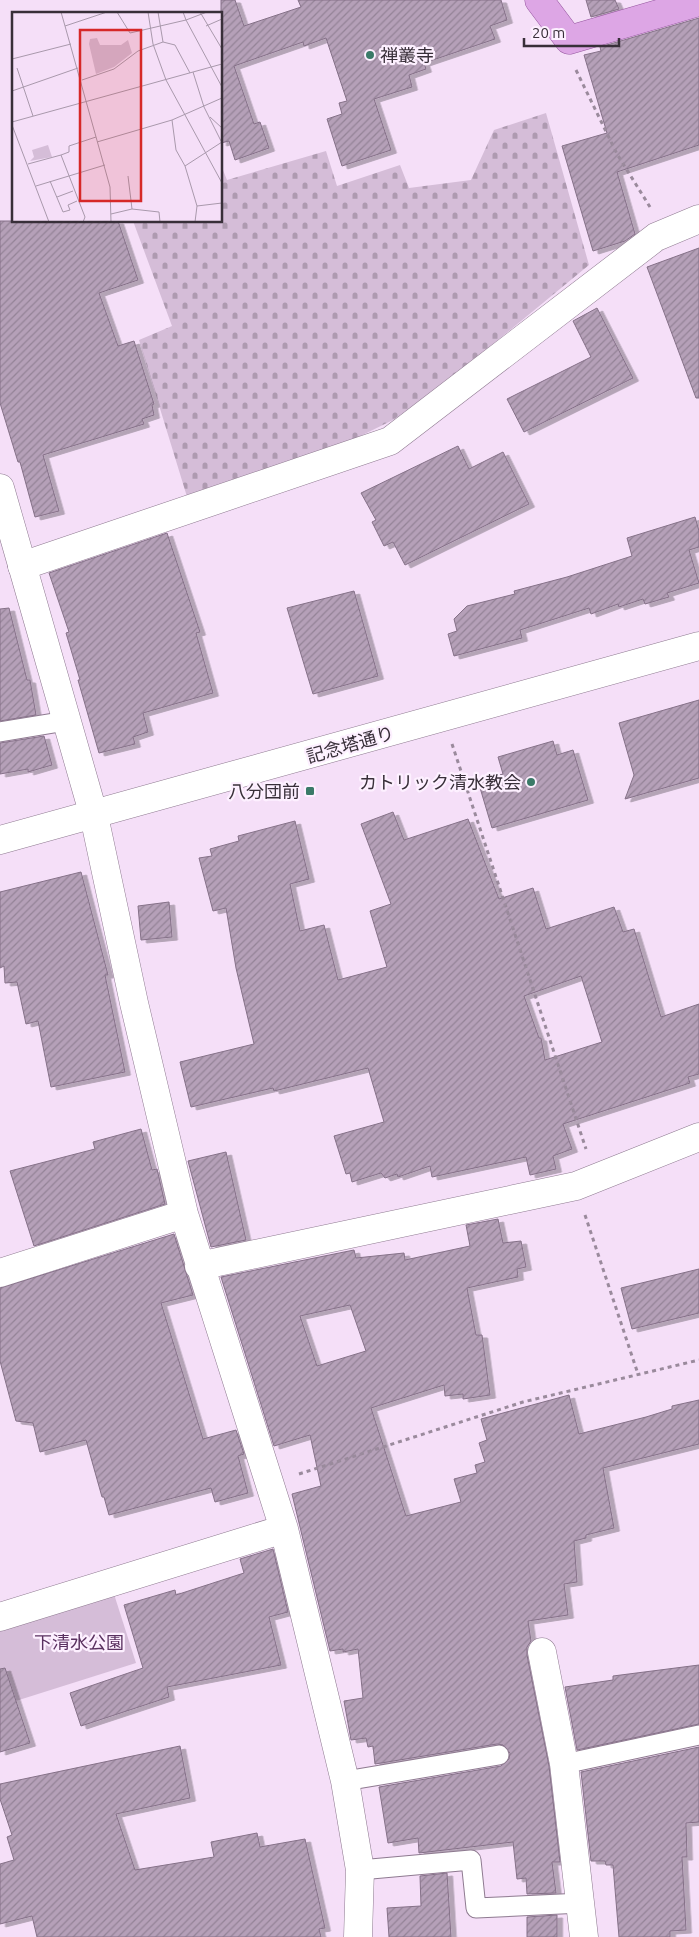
<svg xmlns="http://www.w3.org/2000/svg" width="699" height="1937" viewBox="0 0 699 1937" font-family="Ubuntu,'Noto Sans JP',sans-serif">
  <style>
    .green { fill: #d5bdd8 }
    .cemetery { fill: url(#cemetery-stones) }
    .building { fill: url(#building-hatch); stroke: #857188; fill-rule: evenodd; filter: url(#shadow) }
    .lines { fill: none; stroke-linecap: round; stroke-linejoin: round }
    .lane-casing { stroke: #8e7a90; stroke-width: 21 }
    .street-casing { stroke: #8e7a90; stroke-width: 29 }
    .secondary-casing { stroke: #8e7a90; stroke-width: 29 }
    .primary-casing { stroke: #95569e; stroke-width: 29 }
    .path { stroke: #9a8a9c; stroke-width: 3; stroke-dasharray: 4 4; stroke-linecap: butt }
    .lane { stroke: #fff; stroke-width: 19 }
    .street { stroke: #fff; stroke-width: 28 }
    .secondary { stroke: #fff; stroke-width: 28 }
    .primary { stroke: #dda6e5; stroke-width: 28 }
    .poi-dot { fill: #3a7a68; stroke: #fdf0ff; stroke-width: 2 }
    .labels { text-anchor: middle; dominant-baseline: central; stroke-width: 4.5; stroke-linejoin: round; paint-order: stroke }
    .poi-label { font-size: 18px; fill: #382f39; stroke: #fdf0ff; text-anchor: end }
    .street-label { font-size: 18px; fill: #382f39; stroke: #fdf0ff }
    .park-label { font-size: 18px; fill: #5a3160; stroke: #fdf0ff }
    .inset-road { fill: none; stroke: #a999ac; stroke-width: 1 }
    .view { fill: #d62828; fill-opacity: 0.15; stroke: #d62828; stroke-width: 2.5 }
    .inset-edge { fill: none; stroke: #382f39; stroke-width: 2.5 }
  </style>
  <defs>
    <pattern id="cemetery-stones" width="16" height="16" patternUnits="userSpaceOnUse" patternTransform="scale(1.25)"><rect width="16" height="16" fill="#d5bdd8"/><path d="M2 7V4a2 2 0 0 1 4 0v3zM10 15v-3a2 2 0 0 1 4 0v3z" fill="#ae9ab0"/></pattern>
    <pattern id="building-hatch" width="6" height="6" patternUnits="userSpaceOnUse" patternTransform="scale(1.25)"><rect width="6" height="6" fill="#b5a0b8"/><path d="M-1 1l2-2M0 6l6-6M5 7l2-2" fill="none" stroke="#948397"/></pattern>
    <filter id="shadow"><feDropShadow dx="5.5" dy="3" stdDeviation="0" flood-color="#0004"/></filter>
  </defs>
  <rect width="100%" height="100%" fill="#f5dff8"/>
  <path class="green" d="M113,1591l23,72 -136,43v-79z"/>
  <path class="cemetery" d="M546,113l43,152 -130,107 -66,48 -61,30 -144,50 -49,-160 33,-14 -39,-105h88v-56l6,15 99,-29 11,35 63,-21 9,23 62,-8 23,-50z"/>
  <path class="building" d="M221,0h14l9,26 57,-19 -3,-7h203l6,20 -17,6 5,13 -71,24 2,6 -17,6 3,12 -38,12 17,51 -49,16 -15,-47 15,-5 -3,-11 8,-2 -21,-63 -22,8 -1,-4 -69,24 20,58 6,-2 9,26 -34,12 -6,-19 -8,2z
    M586,0h29l4,9 -28,8z
    M699,18v127l-82,27 18,62 -10,7 -32,10 -31,-105 45,-13 -23,-78 17,-4 -1,-4z
    M0,221h118l20,59 -39,13 19,53 16,-5 20,63 -2,1 2,10 -12,4 2,5 -101,31 16,56 -24,6 -15,-55h-2l-18,-59z
    M699,248v150h-3l-49,-131z
    M597,308l36,70 -109,54 -17,-33 84,-42 -18,-36z
    M458,446l11,23 34,-17 26,52 -124,61 -12,-23 -9,4 -12,-24 4,-2 -15,-27z
    M695,517l4,14v16l-10,3 10,33 -32,10 2,4 -24,7 -2,-5 -24,8 -1,-3 -27,10 -2,-6 -69,22 2,8 -68,18 -6,-22 9,-3 -3,-12 13,-13 48,-12 -1,-3 53,-14 65,-21 -5,-18z
    M167,533l33,99 -4,1 17,60 -70,20 5,19 -15,5 2,7 -36,9 -21,-73h2l-14,-47 3,-1 -20,-59z
    M354,591l24,85 -65,18 -26,-86z
    M9,608l18,72h3l6,35 -36,6v-112z
    M699,700v78l-74,21 9,-24 -15,-52z
    M44,736l8,29 -24,7v-3l-28,5v-31z
    M553,741l4,14 16,-5 15,50 -96,28 -14,-47 25,-7 -5,-17z
    M393,812l11,28 64,-21 31,80 34,-11 13,41 68,-22 9,25 11,-3 27,88 38,-13v70l-11,3 2,6 -127,41 9,25 -19,7 3,13 -26,6 -4,-18 -94,20 -2,-11 -32,11 -1,-3 -12,4 -4,-5 -29,9 -2,-9 -4,1 -12,-38 50,-14 -16,-54 -94,23 -1,-3 -82,19 -11,-45 74,-18 -18,-76 -10,-60 -13,3 -14,-53 13,-2 -2,-7 29,-8 -1,-5 57,-15 14,58 -19,5 10,47 24,-6 14,55 49,-13 -17,-56 21,-7 -30,-80zM581,976l21,66 -57,18 -4,-22h-2l-15,-42z
    M81,872l27,103h-3l20,97 -74,15 -13,-66 -12,3 -9,-42 -12,1 -1,-17 -4,2v-76z
    M169,902l3,35 -31,3 -3,-34z
    M141,1129l11,41 5,-1 8,35 -131,42 -24,-75 85,-22 -2,-7z
    M226,1152l20,88 -35,7 -23,-86z
    M498,1219l5,24 18,-2 5,26 -9,2 1,8 -51,11 9,47h6l8,60 -27,4v-5l-18,2 -1,-11 -73,23 35,108 55,-14 -7,-23 23,-6 -2,-8 10,-3 -6,-19 8,-3 -6,-21 88,-24 10,39 67,-17 26,-8v-3l27,-6v44l-96,24 11,60 -28,7v3l-12,3 3,41 -13,2 4,31 -40,6 3,20 -4,6v8l22,111 11,96h-8l4,31 -29,1 -1,-16 -9,1 -4,-37 -94,11 -1,-15 -30,5 -9,-56 122,-21 8,-7 1,-6 -7,-8 -6,-1 -122,20 -2,-18 -5,1 -2,-9 -15,2 -7,-39 19,-3 -5,-49 -15,3v-3l-13,2 -38,-157 29,-8 -11,-51 -36,11 -53,-169 133,-27 2,8 48,-5 1,7 65,-14 -4,-21zM350,1305l16,46 -49,15 -17,-50z
    M174,1234l19,61 -32,8 42,136 33,-9 8,24 -6,2 10,37 -33,9 -4,-14 -102,27 -5,-18h-2l-16,-57 -46,12 -7,-29 -17,-2 -16,-60v-73z
    M699,1269v44l-67,16 -11,-41z
    M273,1549l15,63 -19,5 12,48 -114,22 2,10 -88,29 -11,-33 73,-25 -19,-63 51,-15 1,5 68,-22 -4,-14z
    M699,1665v59l-122,26 -12,-63 48,-7v-4z
    M5,1668l25,75 -30,9v-83z
    M180,1746l10,52 -74,16 19,56 79,-13 -3,-15 46,-9 3,14 45,-8 20,89 -6,1 2,8h-284l-5,-21 -32,8v-60l14,-4 -7,-23 5,-2 -12,-36v-15z
    M699,1747v75l-13,1 1,34h-5l4,73 -16,1v6h-51l-6,-72h-7l-1,-4h-14l-10,-89z
    M447,1873l4,64h-62l-2,-29 34,-2 -1,-30z
    M557,1915v22h-30v-20z"/>
  <g class="lines">
    <defs>
      <path id="lane" d="M0,732l66,-11
        M564,1764l135,-29
        M345,1781l154,-26
        M360,1870l111,-10 5,48 106,-5"/>
      <path id="street" d="M22,566l368,-125 266,-204 43,-18
        M94,816l40,187 50,211 100,315 61,252 15,89 -2,67
        M199,1266l377,-80 123,-49
        M0,1273l184,-59
        M0,1617l284,-88
        M542,1652l22,112 20,173"/>
      <path id="secondary" d="M0,488l94,328
        M0,840l699,-194"/>
      <path id="primary" d="M539,0l30,40 130,-38"/>
    </defs>
    <use href="#lane" class="lane-casing"/>
    <use href="#street" class="street-casing"/>
    <use href="#secondary" class="secondary-casing"/>
    <use href="#primary" class="primary-casing"/>
    <path class="path" d="M576,70l41,84 33,53
      M452,744l134,405
      M585,1215l53,159
      M299,1474l224,-72 176,-42"/>
    <use href="#lane" class="lane"/>
    <use href="#street" class="street"/>
    <use href="#secondary" class="secondary"/>
    <use href="#primary" class="primary"/>
  </g>
  <g class="poi-dot">
    <circle cx="370" cy="55" r="5"/>
    <circle cx="531" cy="782" r="5"/>
    <rect x="305" y="786" width="10" height="10" rx="2.5"/>
  </g>
  <g class="labels">
    <g class="poi-label">
      <text x="380" y="55" text-anchor="start">禅叢寺</text>
      <text x="521" y="782">カトリック清水教会</text>
      <text x="300" y="791">八分団前</text>
    </g>
    <g class="street-label">
      <text transform="translate(350 744) rotate(-16)">記念塔通り</text>
    </g>
    <g class="park-label">
      <text x="79" y="1642">下清水公園</text>
    </g>
  </g>
  <g transform="translate(12 12)">
    <rect width="210" height="210" fill="#f5dff8"/>
    <path d="M85,26l3,7h21l7,-5 4,13 -18,14 -18,7 -7,-30 1,-5zM36,133l4,12 -22,4 4,-4 -2,-7z" fill="#d5bdd8"/>
    <path class="inset-road" d="M49,0l4,14 42,-14M105,0l13,21 56,-13 36,67M136,0l5,32 13,36 56,103M146,0l5,30 12,3 15,28M171,0l3,8 21,-8M188,0l22,37M53,14l45,161 1,35M194,14l16,-7M0,47l59,-15M5,56l16,48M181,60l11,35 18,36M70,68l32,-11 24,-18 25,-9M0,79l66,-23M198,105l12,11M160,108l4,30 9,16M0,110l210,-58M0,113l37,97M85,130l75,-22 50,-22M16,152l33,-9M116,164l4,33M38,169l13,31 7,-2 -2,-5 9,-4M24,174l69,-21M45,185l16,-6M185,194l25,-3M99,202l21,-5 27,3 1,10M71,210l2,-5 -24,-62 8,-3v-6l27,-9M183,210l2,-16 -12,-40 37,-24"/>
    <path class="view" d="M68,18h61v171h-61z"/>
    <rect width="210" height="210" class="inset-edge"/>
  </g>
  <path d="M524 38v8h95v-8" fill="none" stroke="#382f39" stroke-width="2.5"/>
  <text x="532" y="38" font-size="15" fill="#382f39" stroke="#fdf0ff" stroke-width="4" paint-order="stroke">20 m</text>
</svg>
